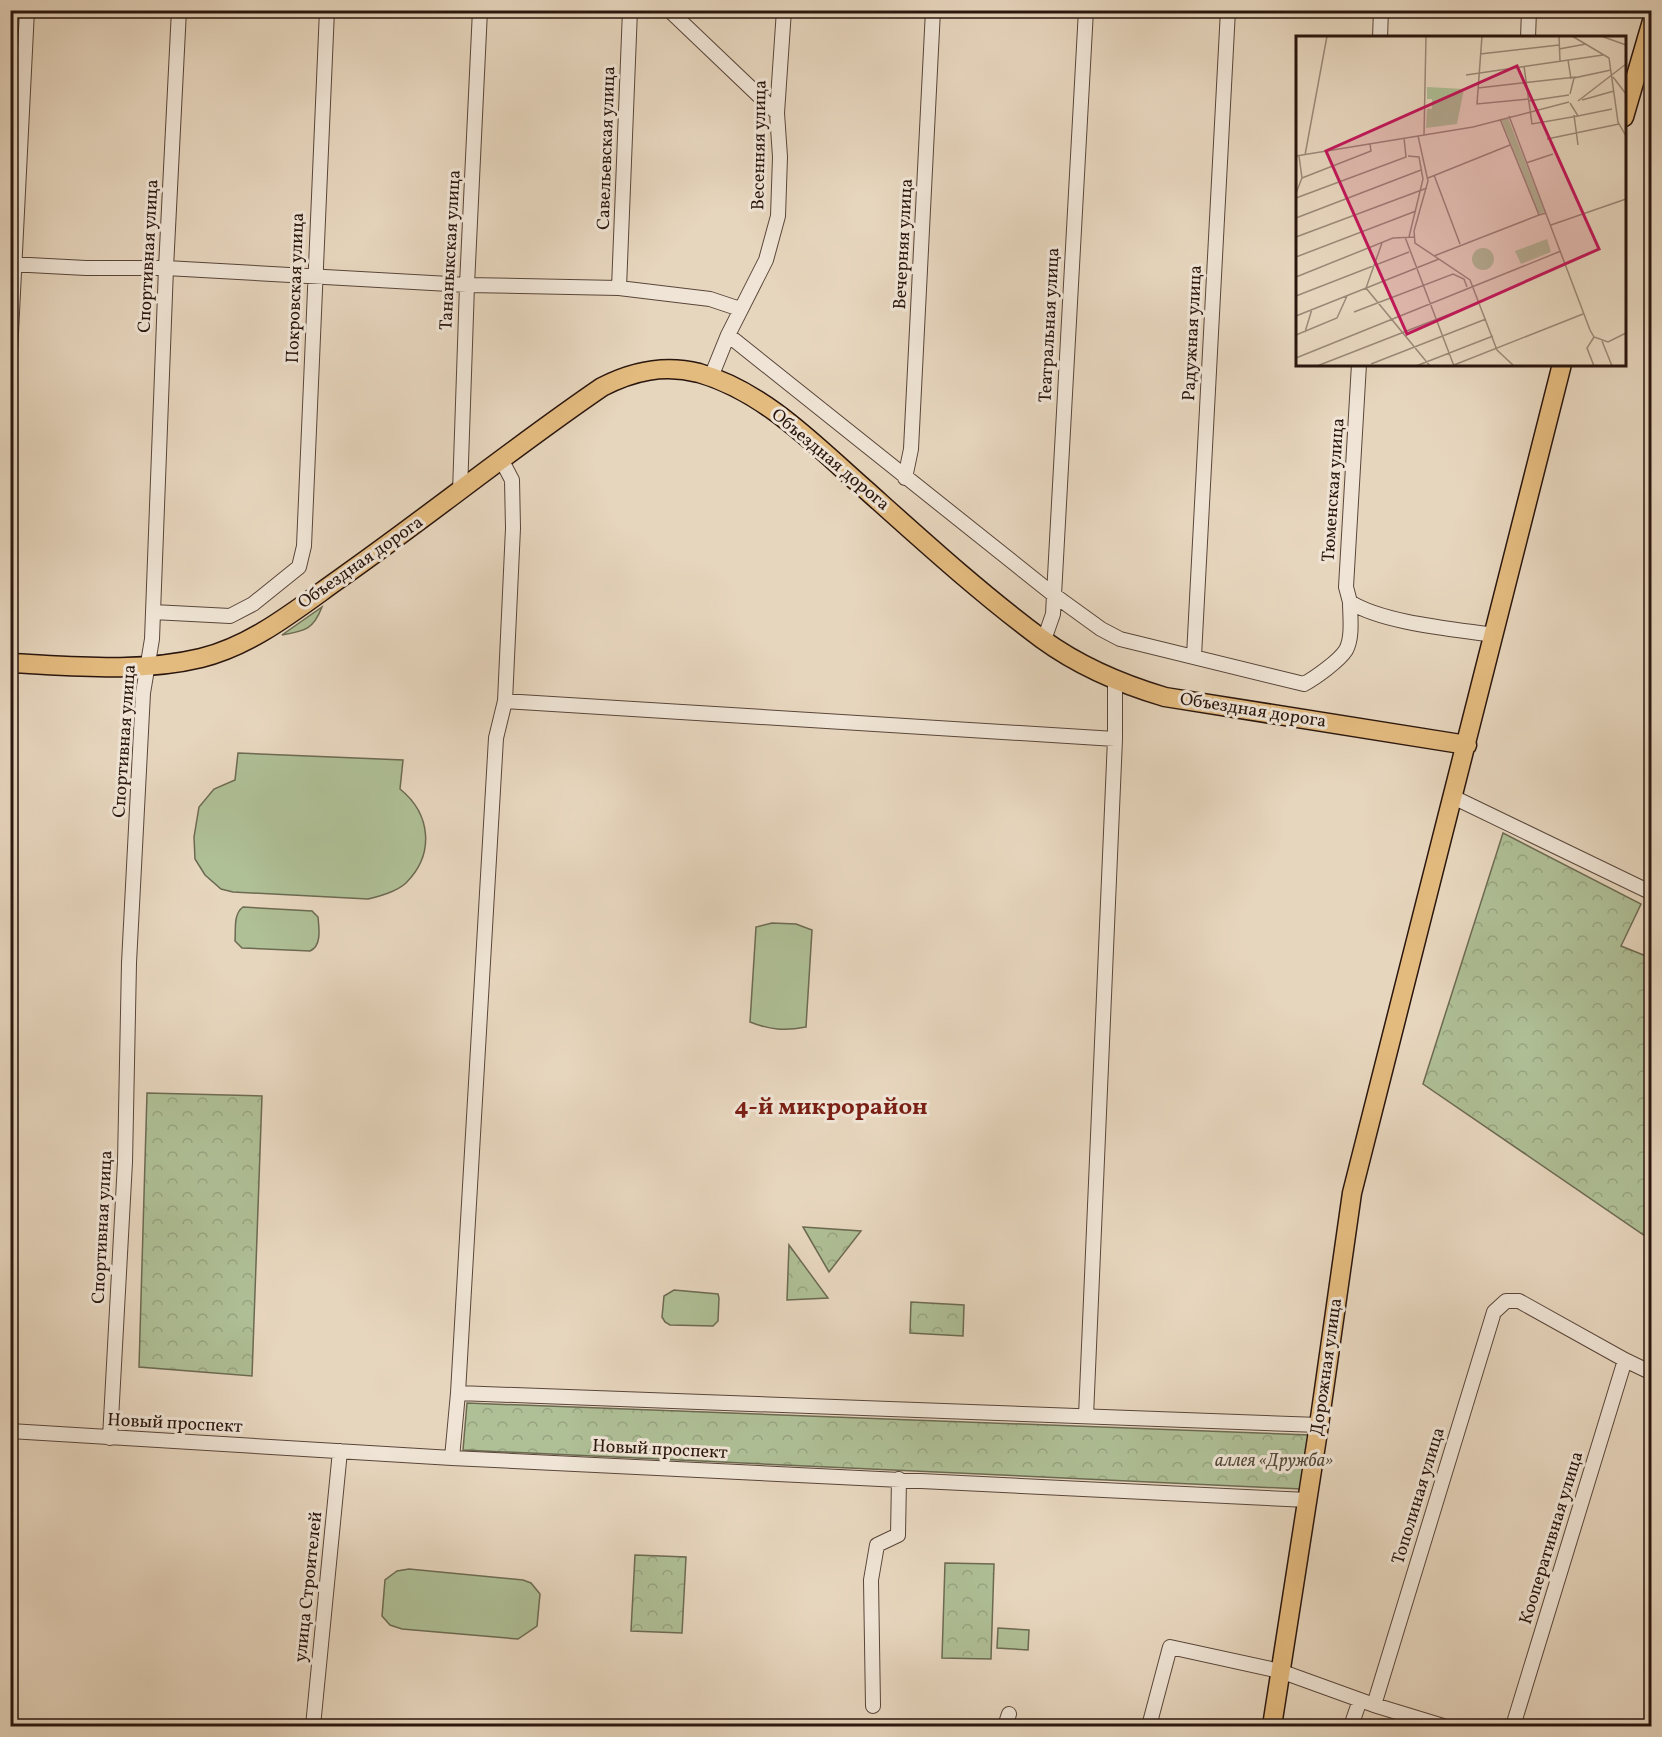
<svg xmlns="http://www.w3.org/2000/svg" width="1662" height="1737" viewBox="0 0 1662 1737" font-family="Vollkorn,serif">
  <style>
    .grass { fill: #afbf96; stroke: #6c6a52; stroke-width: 1.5 }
    .forest { fill: url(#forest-crowns); stroke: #6c6a52; stroke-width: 1.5 }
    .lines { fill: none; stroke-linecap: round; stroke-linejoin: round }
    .minor-casing { stroke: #59463a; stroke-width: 16 }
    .major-casing { stroke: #2a160e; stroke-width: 21 }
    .minor { stroke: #efe4d5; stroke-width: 14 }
    .major { stroke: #e4bb7f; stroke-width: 18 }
    .labels { text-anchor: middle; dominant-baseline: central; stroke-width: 6; stroke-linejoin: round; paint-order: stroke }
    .street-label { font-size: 18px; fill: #2a160e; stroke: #efe4d5 }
    .park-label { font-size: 18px; font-style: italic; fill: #524937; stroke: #efe4d5 }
    .district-label { font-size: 24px; font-weight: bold; fill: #7a1f14; stroke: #efe4d5 }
    .inset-road { fill: none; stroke: #9b8978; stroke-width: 1.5 }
    .view { fill: #c2185b; fill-opacity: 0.15; stroke: #c2185b; stroke-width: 3 }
    .inset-edge { fill: none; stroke: #2a160e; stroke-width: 3 }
  </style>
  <defs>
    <pattern id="forest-crowns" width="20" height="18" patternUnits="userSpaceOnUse" patternTransform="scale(1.5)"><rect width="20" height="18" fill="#afbf96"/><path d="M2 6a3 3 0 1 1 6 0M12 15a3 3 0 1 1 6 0" fill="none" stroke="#97a380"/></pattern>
  </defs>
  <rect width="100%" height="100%" fill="#e7d6be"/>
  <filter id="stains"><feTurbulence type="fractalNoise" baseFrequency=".00333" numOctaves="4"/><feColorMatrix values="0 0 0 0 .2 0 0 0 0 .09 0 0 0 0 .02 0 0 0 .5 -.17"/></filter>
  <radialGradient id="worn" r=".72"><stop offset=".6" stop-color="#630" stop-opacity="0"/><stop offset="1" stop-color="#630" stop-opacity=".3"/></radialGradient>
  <path class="grass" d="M322,607c-9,23 -17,24 -40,28z
    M238,753l165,7 -3,29c31,25 35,65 6,94 -10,9 -26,13 -38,16l-135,-7 -12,-3 -16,-14 -10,-16 -1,-22 5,-30 15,-18 21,-9z
    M243,907l69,4 6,6c1,11 4,29 -8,34l-68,-3 -7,-7c1,-11 -2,-27 8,-34z
    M772,923l24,1 16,6 -6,97c-21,4 -36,3 -56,-5l6,-95z
    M674,1290l44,4 1,4 -1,23 -5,5 -43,-1 -5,-3 -3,-5 2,-21z
    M409,1569l114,11 8,3 9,11 -3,32 -19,13 -116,-10 -12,-4 -8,-9 3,-36 12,-9z
    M998,1628l31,2 -1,20 -31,-2z"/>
  <path class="forest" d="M1503,833l138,71 -20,42 30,12v282l-228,-156z
    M147,1093l115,3 -10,280 -113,-9z
    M803,1227l58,4 -32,41z
    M789,1245l39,53 -41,2z
    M911,1302l53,3 -1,31 -53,-3z
    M467,1403l842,32 -8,54 -838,-39z
    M635,1555l51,2 -4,76 -51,-2z
    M945,1563l49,1 -3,95 -49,-1z"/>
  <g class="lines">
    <defs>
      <path id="minor" d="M669,10l108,103
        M1380,38l1,-28
        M1528,38l1,-28
        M10,264l76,4h80l301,17 152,3 91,11 30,10
        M619,288l11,-278
        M728,335l326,260 47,34 19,10 184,45c11,-6 35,-23 42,-34 7,-13 4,-34 4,-48
        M10,353l17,-343
        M1359,364l-13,223 4,15c33,21 103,27 144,33
        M711,377l17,-42 38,-75 12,-44 2,-59 -3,-44 7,-103
        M905,478l6,-29 22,-439
        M460,492l7,-207 13,-275
        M153,612l77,4 23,-12 46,-37 5,-21 23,-536
        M1044,640l9,-26 1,-19 32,-585
        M1194,656l34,-646
        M505,701l610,38
        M1453,797l199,96
        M458,1393l38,-655 9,-37 8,-173 -1,-48 -10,-19
        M1086,1416l29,-677v-59
        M10,1431l442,27 856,42
        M110,1438l15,-276 4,-199 14,-270 9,-54 14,-371 13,-258
        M452,1458l6,-65 861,32
        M1374,1705l120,-393 12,-11h13l106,59 27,13
        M873,1706l-2,-126 6,-35 21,-10 1,-56
        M313,1726l27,-275
        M1005,1726l4,-12
        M1149,1726l21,-79 110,24 94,34 69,21
        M1351,1726l9,-26
        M1513,1726l112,-366"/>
      <path id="major" d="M1624,117l28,-96
        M10,663c63,3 129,10 191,-5 53,-13 97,-50 141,-81 88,-62 172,-130 260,-190 31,-16 62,-23 97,-14 66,19 116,72 166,116 57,51 115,104 177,150 37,27 79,45 123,58l302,48
        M1272,1726l47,-301 33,-232 210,-829"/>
    </defs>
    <use href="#minor" class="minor-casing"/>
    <use href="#major" class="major-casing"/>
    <use href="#minor" class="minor"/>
    <use href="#major" class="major"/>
  </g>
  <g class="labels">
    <g class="street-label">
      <text transform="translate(760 145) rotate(-89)">Весенняя улица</text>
      <text transform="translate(607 148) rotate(-88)">Савельевская улица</text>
      <text transform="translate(904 244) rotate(-87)">Вечерняя улица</text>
      <text transform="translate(451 250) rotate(-87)">Тананыкская улица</text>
      <text transform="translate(149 256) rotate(-87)">Спортивная улица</text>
      <text transform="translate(296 288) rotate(-88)">Покровская улица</text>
      <text transform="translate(1050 325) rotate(-87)">Театральная улица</text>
      <text transform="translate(1193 333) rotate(-87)">Радужная улица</text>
      <text transform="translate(830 460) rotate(40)">Объездная дорога</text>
      <text transform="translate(1334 490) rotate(-86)">Тюменская улица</text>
      <text transform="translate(361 563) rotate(-35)">Объездная дорога</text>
      <text transform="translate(1253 711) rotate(9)">Объездная дорога</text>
      <text transform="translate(125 741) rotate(-86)">Спортивная улица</text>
      <text transform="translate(103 1227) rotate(-87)">Спортивная улица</text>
      <text transform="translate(1327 1367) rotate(-82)">Дорожная улица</text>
      <text transform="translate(175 1424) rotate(3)">Новый проспект</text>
      <text transform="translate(660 1450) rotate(3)">Новый проспект</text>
      <text transform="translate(1419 1496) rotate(-73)">Тополиная улица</text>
      <text transform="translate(1552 1538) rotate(-73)">Кооперативная улица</text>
      <text transform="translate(309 1587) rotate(-84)">улица Строителей</text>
    </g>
    <g class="park-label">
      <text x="1274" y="1461">аллея «Дружба»</text>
    </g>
    <g class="district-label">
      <text x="831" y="1108">4-й микрорайон</text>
    </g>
  </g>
  <g transform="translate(1296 36)">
    <rect width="330" height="330" fill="#e7d6be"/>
    <path d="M176 223a11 11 0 1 1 22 0a11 11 0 1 1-22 0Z" fill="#afbf96"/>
    <path d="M131,51l37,2 -7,35 -31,4 1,-19h5v-10h-5zM212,82l37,94 -6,2 -38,-95zM251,203l4,13 -30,12 -6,-13z" fill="#afbf96"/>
    <path class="inset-road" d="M186,0l-5,68 51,-5M263,0l1,25M276,0l37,22 9,64 8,14M305,0l25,9M263,13l27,-5M184,18l79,-9M272,24l3,19M228,30l8,58 46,-8M170,39l137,-20M317,41l13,17M182,52l98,-11M274,58l4,-16 37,-8M286,64l32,-9M232,65l41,-6M282,65l48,-37M274,67l8,13 34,-7M278,79l4,30M213,80l81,214 4,7 14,5 18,-9M204,83l39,96 7,-2M128,99l2,-99M122,100l10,45 -14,50 1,12 55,37 27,70 17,16M251,103l72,-15M9,119l22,-119M0,120l177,-29 96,-25M112,120l11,1 4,22 -14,58M230,127l27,-9M138,139l26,69M6,142l69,-27 -1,-7M132,142l82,-33M0,157l6,-15 -3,-22M0,162l110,-41 -2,-19M0,182l125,-48M255,189l75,-26M0,201l131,-49M109,201l49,129M86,207l-16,45 64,78M138,220l105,-41M0,221l120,-46M0,241l97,-39 21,-1M0,260l113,-44M58,276l99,-38 11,5 3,8M0,280l143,-57M9,296l7,-23M0,299l41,-17 10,-22M306,305l10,25M0,322l265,-107M75,328l115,-45M158,329l129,-51M21,330l164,-64M120,330l77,-30M298,330l-7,-18 7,-11"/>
    <path class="view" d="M221,30l82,183 -192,85 -81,-183z"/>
    <rect width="330" height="330" class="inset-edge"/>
  </g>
  <rect width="1662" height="1737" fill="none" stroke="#e7d6be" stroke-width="36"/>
  <rect x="12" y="12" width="1638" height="1713" fill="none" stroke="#2a160e" stroke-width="3"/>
  <rect x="18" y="18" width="1626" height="1701" fill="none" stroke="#2a160e" stroke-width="1.5"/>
  <rect width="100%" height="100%" filter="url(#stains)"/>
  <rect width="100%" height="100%" fill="url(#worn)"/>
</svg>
